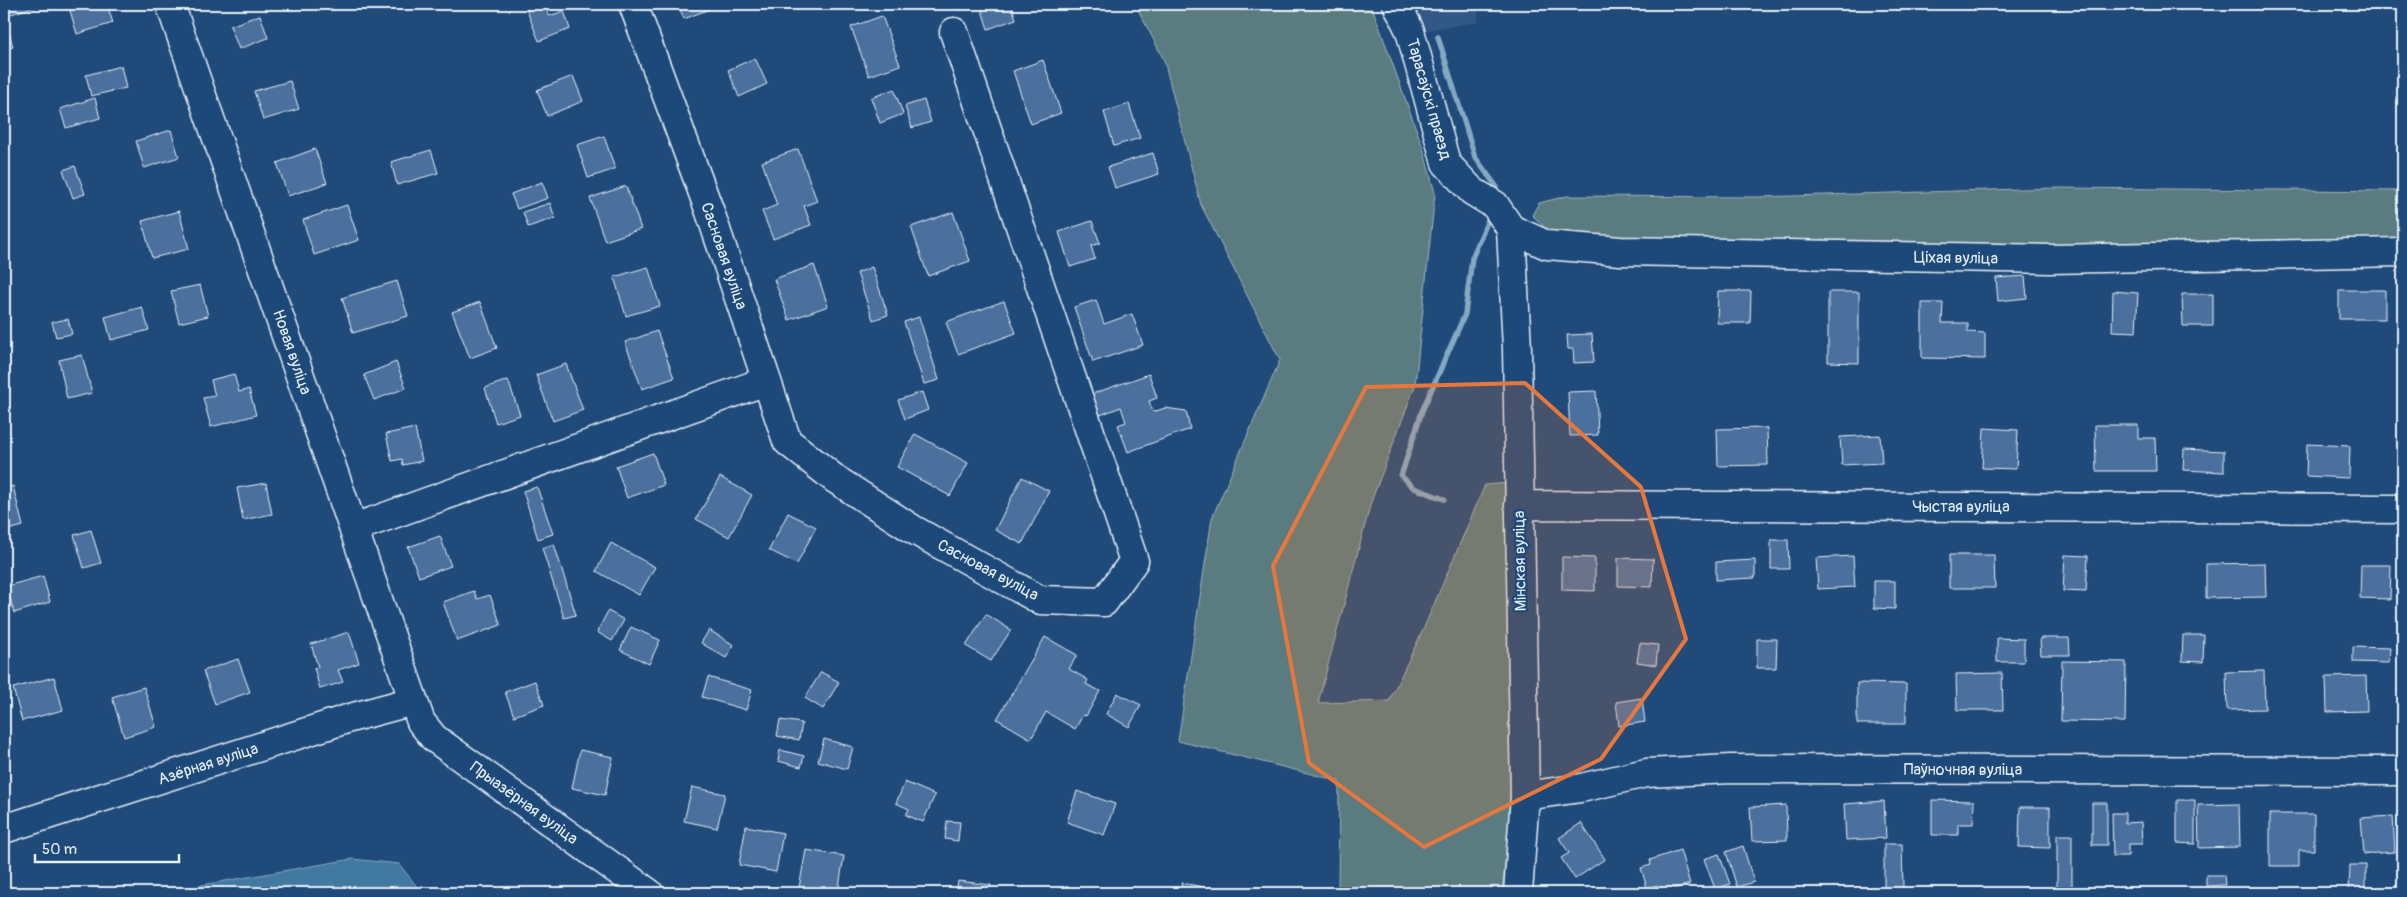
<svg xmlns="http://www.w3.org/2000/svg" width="2407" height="897" viewBox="0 0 2407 897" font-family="Pangolin,sans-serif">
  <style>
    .built { fill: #305887 }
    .green { fill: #5a7b80; stroke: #a1b6bc }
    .water { fill: #4379a0; stroke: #85a9c3 }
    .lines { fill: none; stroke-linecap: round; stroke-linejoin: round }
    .stream { stroke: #85a9c3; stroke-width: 5.5 }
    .building { fill: #4b6f9e; stroke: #e8f1f8 }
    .minor-casing { stroke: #e8f1f8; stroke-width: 31 }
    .minor { stroke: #1f4a7a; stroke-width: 28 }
    .marked { fill: #e8773b; fill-opacity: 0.2; stroke: #e8773b; stroke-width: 4; stroke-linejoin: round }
    .labels { text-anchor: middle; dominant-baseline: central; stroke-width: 4.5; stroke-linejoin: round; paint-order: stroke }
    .street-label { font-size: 16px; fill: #e8f1f8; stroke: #1f4a7a }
  </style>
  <rect width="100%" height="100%" fill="#1f4a7a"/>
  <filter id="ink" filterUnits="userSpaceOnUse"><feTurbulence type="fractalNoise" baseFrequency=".02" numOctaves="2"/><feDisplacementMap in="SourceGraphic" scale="10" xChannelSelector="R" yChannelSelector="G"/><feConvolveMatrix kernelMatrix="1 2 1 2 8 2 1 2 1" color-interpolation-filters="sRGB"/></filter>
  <g filter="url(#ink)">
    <path class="built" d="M1408,4h70v18l-58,9z"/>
    <path class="green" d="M1135,4h236l52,144 12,45 -20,193 -44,116 -53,201 71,-2 34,-71 62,-145 23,-2 3,322 -9,88h-164l1,-112 -161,-40 34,-223 68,-158 -79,-155 -37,-145z
      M2056,188l347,3v49l-235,15 -616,-20 -20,-20 7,-12 28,-7 192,1z"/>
    <path class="water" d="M352,859l47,5 23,29h-266z"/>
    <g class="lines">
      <path class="stream" d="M1438,37l37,120 21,29 -1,9
        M1444,499l-30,-11 -13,-12 21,-65 43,-97 7,-56 19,-45"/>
    </g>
    <path class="building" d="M4,4h40l-40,12z
      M68,4h39l6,19 -36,11z
      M531,4h14l4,12 15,-5 6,18 -31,12 -14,-35z
      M678,4h44l-38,15z
      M980,4h31l5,15 -28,10z
      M260,15l8,23 -29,11 -9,-23z
      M882,16l18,49 -31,11 -18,-49z
      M9,31l4,16 -9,2v-17z
      M755,58l12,26 -28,13 -11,-27z
      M1043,60l18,53 -30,11 -18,-53z
      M121,66l5,22 -35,8 -5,-21z
      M573,76l10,25 -36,15 -10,-26z
      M290,81l9,28 -36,11 -9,-29z
      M894,89l9,25 -23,9 -9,-25z
      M95,98l5,20 -34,10 -6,-19z
      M924,100l7,22 -19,6 -7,-22z
      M1129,104l11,34 -26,8 -10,-34z
      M171,130l8,27 -35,11 -8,-27z
      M604,136l11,33 -27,9 -11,-33z
      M315,149l12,34 -39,13 -11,-33z
      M798,149l19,52 -13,5 7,19 -38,14 -11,-28 15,-6 -15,-43z
      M431,150l7,23 -41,12 -6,-23z
      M1153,153l6,21 -44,14 -7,-21z
      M75,166l10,28 -12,4 -10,-28z
      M542,182l6,16 -31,11 -6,-15z
      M626,186l15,43 -36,12 -15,-43z
      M550,203l5,15 -27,9 -5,-15z
      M347,205l12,35 -45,15 -11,-35z
      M179,211l10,38 -37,9 -10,-37z
      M953,212l17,49 -42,15 -17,-49z
      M1092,221l8,22 -9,3 4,13 -25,8 -11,-35z
      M814,265l14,41 -39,14 -15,-41z
      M648,267l12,39 -34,10 -12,-39z
      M872,267l16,48 -15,5 -16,-47z
      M2025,276l2,22 -29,3 -2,-23z
      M397,281l11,35 -55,17 -11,-35z
      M200,285l8,31 -29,7 -8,-32z
      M2339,290h46v29h-46z
      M1718,291h33l-1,32h-33z
      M2113,291l25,2 -2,39 -24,-1z
      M1828,292h31v71l-31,-1z
      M2182,294h31v32h-30z
      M1096,300l8,24 28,-10 11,31 -50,17 -19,-55z
      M1004,301l12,32 -58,21 -12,-32z
      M480,302l17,46 -27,10 -18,-46z
      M1922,303h21l-1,20h26v9l17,1v26l-63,-1z
      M142,307l7,23 -38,10 -6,-23z
      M919,317l20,63 -15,4 -20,-62z
      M68,319l4,15 -16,3 -4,-15z
      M657,331l17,47 -32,11 -17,-47z
      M1592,334l2,28 -20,1 -1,-14h-5l-1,-14z
      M82,355l10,38 -25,6 -8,-39z
      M396,362l10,26 -32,12 -10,-25z
      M566,364l17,46 -30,11 -17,-46z
      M234,374l5,18 10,-3 7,26 -45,12 -8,-29 12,-2 -4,-16z
      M1149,374l8,24 -8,3 4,11 12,-4 21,3 4,18 -62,23 -10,-27 8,-3 -5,-15 -21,8 -8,-21z
      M508,380l12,35 -24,8 -11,-35z
      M1596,391l2,44 -28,1 -2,-44z
      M922,392l6,18 -23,9 -7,-19z
      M2095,425h43v13h17l1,33h-60z
      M415,428l7,33 -19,4 -1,-6 -10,2 -6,-27z
      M1767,428l1,37 -50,1 -1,-37z
      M1984,428l34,2 -2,39 -34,-1z
      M915,434l53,29 -18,33 -53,-29z
      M1880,435l2,28 -40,2 -2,-28z
      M2307,444l43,2 -1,32 -43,-2z
      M2184,449l40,2v21l-41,-2z
      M653,453l11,32 -37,13 -11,-32z
      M720,477l32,18 -23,42 -33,-18z
      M1022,477l27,14 -27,53 -27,-14z
      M266,483l6,31 -29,6 -6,-32z
      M13,486l10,40 -19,5v-42z
      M537,487l16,47 -15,5 -15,-48z
      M788,513l28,14 -19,37 -28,-14z
      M91,530l10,33 -17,5 -10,-33z
      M440,536l11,30 -32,11 -11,-30z
      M1771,540h17l1,29h-18z
      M611,543l44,24 -16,28 -43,-24z
      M554,544l22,71 -12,3 -22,-70z
      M1949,555h45l1,33h-46z
      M2065,555l23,1 -2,36 -23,-1z
      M1853,556l2,31 -37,2 -2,-31z
      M1562,557l33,1v33l-33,-1z
      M1618,558l35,1 -1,28 -34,-1z
      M1755,560v18l-39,2v-18z
      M2265,563l1,34 -60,1v-34z
      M2361,565h30l-1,34 -30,-1z
      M43,576l7,26 -36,11 -7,-27z
      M1874,581h21v28l-21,-1z
      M474,591l3,8 13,-4 11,30 -44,16 -14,-39z
      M608,611l16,9 -12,21 -15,-9z
      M986,614l25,16 -20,31 -25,-15z
      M631,627l29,13 -11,24 -29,-14z
      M709,630l25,15 -8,13 -25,-15z
      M349,632l10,31 -21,7 5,12 -23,7 -6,-21 4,-1 -7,-23z
      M2183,635h21l-1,27 -21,-1z
      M1045,637l32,18 -8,14 19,11 -2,4 14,7 -14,25 -3,-1 -8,14 -29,-17 -15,27 -34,-20z
      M1997,638l27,1v23h-27z
      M2040,638h29l1,17h-29z
      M1757,639h20l-1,29h-19z
      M1640,643l18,2 -2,20 -19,-3z
      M2353,647l37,1 -1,15 -36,-1z
      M238,659l12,33 -35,12 -12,-33z
      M2062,661l64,1 -1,60 -64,-1z
      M2264,671l1,38 -38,1 -1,-38z
      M821,672l18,10 -16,27 -18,-11z
      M2002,673l1,37h-46l-1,-36z
      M2366,676l1,35 -40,1 -1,-35z
      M54,677l9,33 -41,11 -9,-33z
      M708,677l44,13 -6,20 -44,-13z
      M535,681l9,24 -30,11 -9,-24z
      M1857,683l49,1v40h-49z
      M144,687l12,40 -32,10 -12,-40z
      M1117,693l24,12 -12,22 -23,-13z
      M1642,698l3,24 -26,4 -3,-24z
      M780,720l22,3 -3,17 -22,-4z
      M824,739l29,8 -6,22 -29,-8z
      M580,750l33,7 -8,38 -33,-7z
      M780,750l24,6 -3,11 -23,-6z
      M905,782l30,13 -12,27 -17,-7 3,-6 -13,-6z
      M692,787l33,7 -8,34 -33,-7z
      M1077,791l38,13 -11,31 -37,-13z
      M1932,800l42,1 -1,23h-15v11h-26z
      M2177,800h18v44l-18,-1z
      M1884,801l2,37 -40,2 -2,-36z
      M2092,803h15v42h-15z
      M2239,804l1,43 -41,1 -1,-43z
      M1786,805l1,35 -35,1 -2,-34z
      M2020,807h30v41l-31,-1z
      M2112,813h13v10l16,-1 1,22h-14v12h-15z
      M2270,814h44v36h-15v16h-29z
      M2393,816l2,36 -31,2 -3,-36z
      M947,821l13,1 -2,19 -13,-2z
      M1581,823l24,36 -30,20 -14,-21 8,-5 -10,-15z
      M746,826l37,7 -7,39 -37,-7z
      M2057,835h15v54h-15z
      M1884,844h18l1,44 -19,1z
      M1743,846l11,36 -17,5 -11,-35z
      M806,850l38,6 -6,37h-40z
      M1680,850l10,34 -30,9 -3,-8 -10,3 -6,-20 10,-3 -1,-5z
      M1719,854l11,30 -15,5 -11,-30z
      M2350,865h16v28h-17z
      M2206,875h18l1,10 -19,1z
      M958,881l33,4 -1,8h-34z
      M1182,883l54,10h-56z
      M1730,886l3,7h-11l-1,-3z"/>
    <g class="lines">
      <defs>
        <path id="minor" d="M170,4l251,718 13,16 215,155
          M633,4l77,208 77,229 48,38 79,51 126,70 64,2 30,-41 -180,-529
          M1397,4l13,27 36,132 26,28 23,14 16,24
          M1511,229l36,16 73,6 430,8 353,-7
          M1511,229l6,120 8,447 -7,97
          M1519,505l884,4
          M354,528l412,-147
          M1525,796l56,-8 65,-15 85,-4 672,2
          M4,829l346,-111 63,-17"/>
      </defs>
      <use href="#minor" class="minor-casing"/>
      <use href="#minor" class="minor"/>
    </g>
  </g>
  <path class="marked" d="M1525,383l116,104 45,152 -85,120 -177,88 -115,-84 -36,-197 93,-179z"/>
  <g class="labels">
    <g class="street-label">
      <text transform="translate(1429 99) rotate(74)">Тарасаўскі праезд</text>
      <text transform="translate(724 256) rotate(71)">Сасновая вуліца</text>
      <text transform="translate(1956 258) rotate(1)">Ціхая вуліца</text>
      <text transform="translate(292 352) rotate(71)">Новая вуліца</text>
      <text x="1961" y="507">Чыстая вуліца</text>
      <text transform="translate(1520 561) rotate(-91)">Мінская вуліца</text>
      <text transform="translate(988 570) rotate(28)">Сасновая вуліца</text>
      <text transform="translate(208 764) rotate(-18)">Азёрная вуліца</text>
      <text x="1963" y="770">Паўночная вуліца</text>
      <text transform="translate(524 803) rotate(36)">Прыазёрная вуліца</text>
    </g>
  </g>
  <rect width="2407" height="897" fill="none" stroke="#1f4a7a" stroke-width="20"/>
  <rect x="10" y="10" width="2387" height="877" fill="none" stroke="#e8f1f8" stroke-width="2" filter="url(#ink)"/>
  <path d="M35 854v8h144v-8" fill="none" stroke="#e8f1f8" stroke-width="2.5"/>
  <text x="42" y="854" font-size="15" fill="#e8f1f8" stroke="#1f4a7a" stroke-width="4" paint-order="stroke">50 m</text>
</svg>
